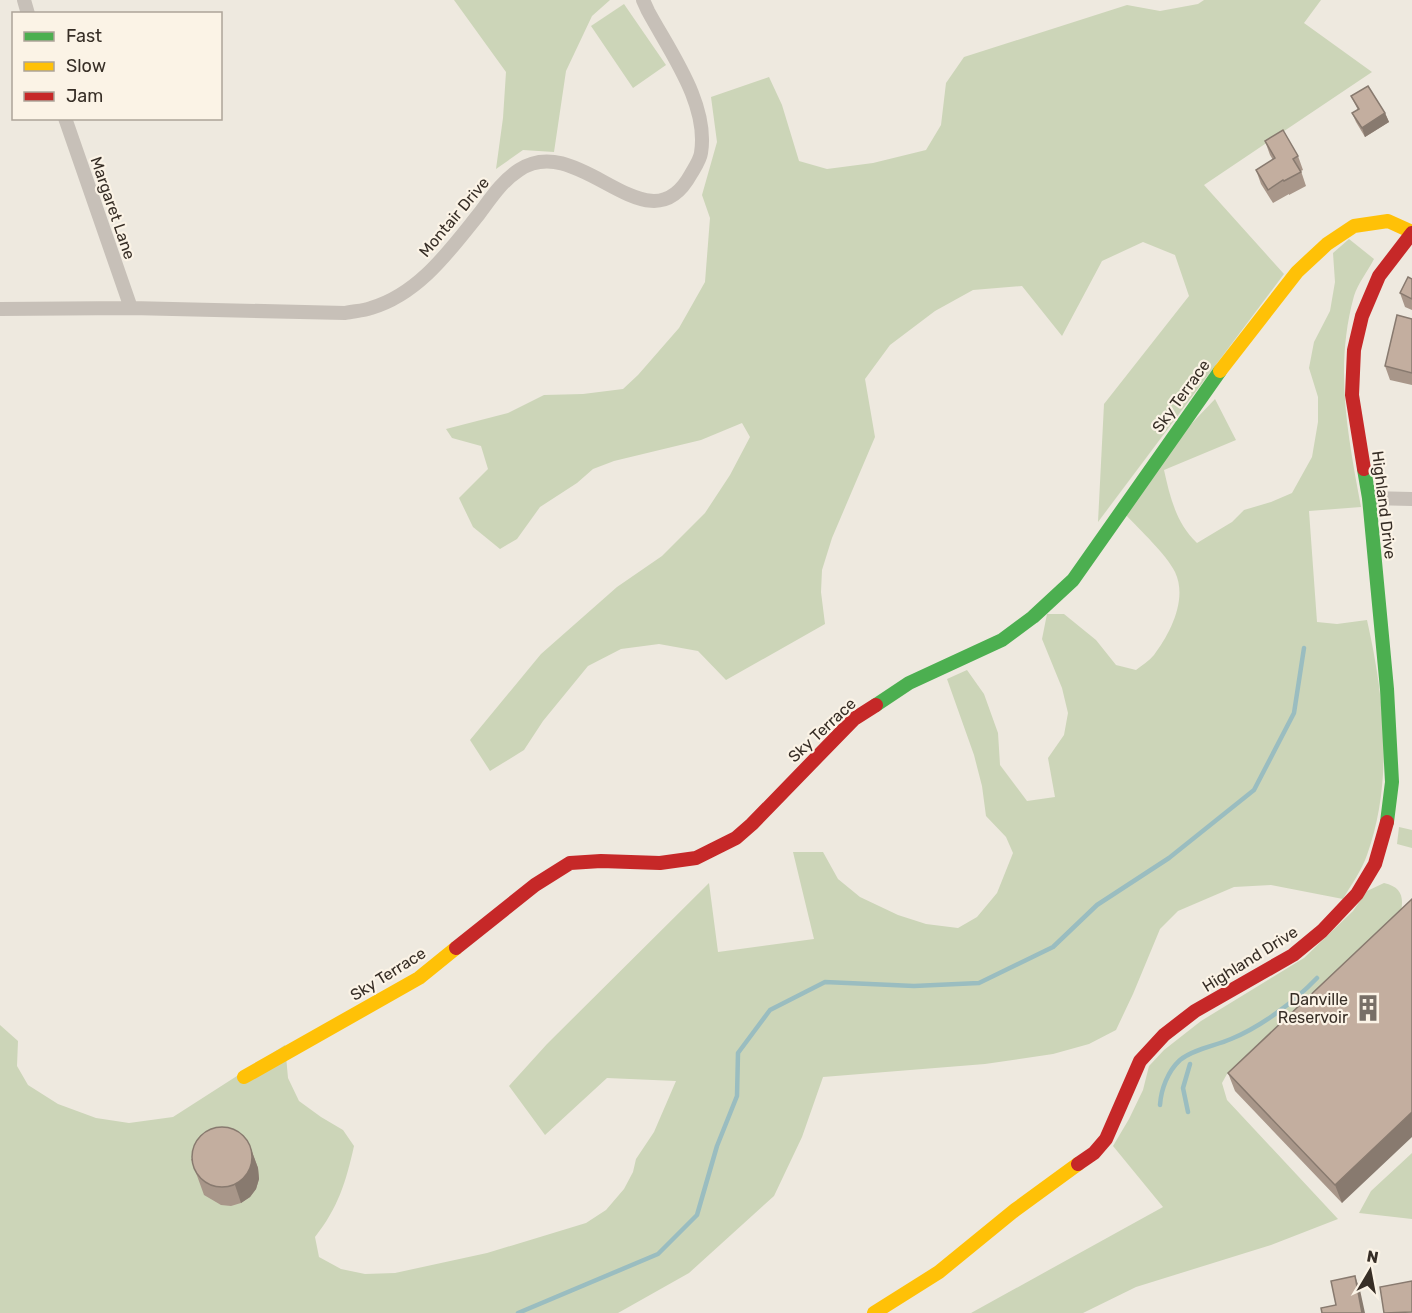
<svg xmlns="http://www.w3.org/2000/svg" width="1412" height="1313" viewBox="0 0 1412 1313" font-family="Rubik,sans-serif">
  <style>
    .green { fill: #ccd5b8 }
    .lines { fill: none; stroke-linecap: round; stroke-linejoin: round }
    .stream { stroke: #9abdc0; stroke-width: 4.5 }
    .street { stroke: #c7c0b8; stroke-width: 14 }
    .fast { stroke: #4caf50; stroke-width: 14 }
    .slow { stroke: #ffc107; stroke-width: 14 }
    .jam { stroke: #c62828; stroke-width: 14 }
    .wall { fill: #a89689 }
    .shaded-wall { fill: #887a6f }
    .building { fill: #c3ae9f; stroke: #887a6f; stroke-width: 1.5 }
    .labels { text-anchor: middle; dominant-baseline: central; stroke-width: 4.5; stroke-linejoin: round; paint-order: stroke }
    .street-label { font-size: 16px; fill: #372e26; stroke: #fbf3e6 }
    .poi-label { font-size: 16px; fill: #372e26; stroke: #fbf3e6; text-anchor: end }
  </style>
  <rect width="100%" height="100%" fill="#eee9df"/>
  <path class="green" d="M454,0h156l-18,16 -26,55 -12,81 -31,-2 -27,19 7,-51 3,-46z
    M1204,0h117l-17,23 68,49 -168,113 80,89 -186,248 6,-118 85,-108 -14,-41 -32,-13 -41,19 -40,75 -40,-50 -49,4 -38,21 -45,34 -25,34 10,58 -43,101 -10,32 -1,22 4,32 -99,56 -28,-29 -39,-7 -38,5 -33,17 -45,55 -19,29 -34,21 -20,-31 71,-86 76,-67 45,-31 43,-43 25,-38 20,-38 -8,-14 -41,17 -87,21 -21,8 -16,14 -37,24 -23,32 -17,10 -27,-22 -14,-29 29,-29 -7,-23 -29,-8 -6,-9 62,-16 36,-18 39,-1 40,-5 15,-14 41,-47 26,-46 5,-64 -8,-23 15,-53 -6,-45 58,-20 13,28 17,56 28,8 46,-6 53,-13 15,-25 5,-42 18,-26 163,-52 33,6 38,-7z
    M624,4l42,61 -33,23 -42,-62z
    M1349,239l25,20c-6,12 -16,24 -20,37 -20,72 -6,140 7,211l-52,4 8,111 20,2 30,-4c17,76 27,160 0,235 -5,15 -16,30 -24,44l-72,-14 -37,2 -56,24 -18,18 -27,65 -17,36 -27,14 -36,10 -68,10 -162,13 -21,60 -28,59 -85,77 -71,40h-618v-288l18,16 -1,25 11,19 30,19 38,14 33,5 44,-6 112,-72 3,33 11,23 22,16 22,13 11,16c-8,36 -16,62 -39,91l4,20 22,12 24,5 30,-1 92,-20 99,-30 20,-13 18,-21 9,-17 3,-13 18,-27 22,-51 -69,-3 -62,57 -36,-49 38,-42 162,-161 9,69 96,-13 -21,-87h30l15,27 22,18 38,18 28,9 32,4 19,-11 20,-24 16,-40 -7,-16 -20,-21 -4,-30 -8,-31 -27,-76 20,-9 17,24 14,39 2,32 27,36 28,-4 -7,-39 16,-23 4,-22 -6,-25 -20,-49 5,-25h17l32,26 20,25 20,5c6,-5 13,-9 18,-15 16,-21 34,-56 21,-83 -9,-18 -35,-42 -49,-57l49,-74 40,-42 21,41 -72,30c6,27 12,53 33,73l35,-21 12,-12 27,-8 21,-9 20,-36 6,-35v-25l-9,-29 5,-26 16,-31 5,-29 -2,-29z
    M1399,827l13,3v18l-15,-4z
    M1384,883c17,4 20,13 17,29l-161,154 -13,8 -5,9 5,17 111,119 -67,26 -135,42 -53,26h-112l192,-106 -50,-61 16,-27 14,-29 6,-24 15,-16 37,-29 103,-63 49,-47 14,-20z
    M1412,1153v66l-53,-6 12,-22z"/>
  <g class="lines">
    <path class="stream" d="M1160,1105c1,-16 8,-34 20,-45 14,-11 35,-14 51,-21 31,-13 63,-37 86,-61
      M1188,1112l-5,-24 7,-24
      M518,1313l140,-59 39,-39 20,-69 20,-50 1,-43 32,-43 55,-28 89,4 65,-3 74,-36 44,-42 72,-47 85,-68 40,-77 10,-65"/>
    <path class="street" d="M24,0l4,14
      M65,118l66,190
      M0,309l131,-1 214,5c8,-2 18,-2 26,-5 48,-14 79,-58 108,-94 12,-16 23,-33 40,-44 61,-41 129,83 172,4 4,-7 9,-14 10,-21 8,-49 -31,-101 -53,-142l-5,-11
      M1369,498l43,1"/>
    <path class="fast" d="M1364,469l5,29 18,191 5,93 -5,40
      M876,705l33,-22 93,-43 31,-23 40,-37 147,-209"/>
    <path class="slow" d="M1220,371l77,-99 30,-28 27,-18 34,-5 24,11
      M244,1077l175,-99 37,-30
      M874,1313l65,-41 76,-62 63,-46"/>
    <path class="jam" d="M1364,469l-12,-74 2,-45 8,-34 17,-40 33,-43
      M456,948l79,-63 35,-22 31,-2 59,2 36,-5 40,-20 16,-14 102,-105 22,-14
      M1078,1164l16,-11 12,-14 34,-78 24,-26 31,-24 98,-56 29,-24 35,-37 18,-30 12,-42"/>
  </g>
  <path class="wall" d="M1351,96l34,17 4,9 -24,15 -9,-15 -4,-9 6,-3z
    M1265,141l33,15 5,14 -2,1 5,15 -17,9v-1l-16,9 -12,-19 -5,-14 17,-10 -3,-5z
    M1412,279v31l-7,-3 -5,-14z
    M1412,319v66l-22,-5 -5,-14z
    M1412,899l-70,304 -107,-112 -7,-18z
    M251,1149l7,19 1,11 -3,10 -6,8 -9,6 -10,3 -10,-1 -17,-10 -13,-36z"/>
  <path class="shaded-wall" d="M1385,113l4,9 -24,15 -3,-9z
    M1412,1112v25l-70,66 -7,-18z
    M251,1149l7,19 1,11 -3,10 -6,8 -9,6 -6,-18z
    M1355,1276l5,14 5,23h-3z"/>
  <path class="building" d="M1368,86l17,27 -23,15 -10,-15 7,-4 -8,-13z
    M1283,130l15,26 -5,3 8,13 -17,9 -1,-1 -15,10 -12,-20 19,-12 -10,-17z
    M1408,277l4,2v20l-12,-6z
    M1397,315l15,4v54l-27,-7z
    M1412,899v213l-77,73 -107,-112z
    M192 1157a30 30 0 1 1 60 0a30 30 0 1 1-60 0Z
    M1355,1276l7,37h-40l-1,-5 15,-3 -5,-24z
    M1412,1281v31l-28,1 -4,-26z"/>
  <defs>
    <symbol id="building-bare" viewBox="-9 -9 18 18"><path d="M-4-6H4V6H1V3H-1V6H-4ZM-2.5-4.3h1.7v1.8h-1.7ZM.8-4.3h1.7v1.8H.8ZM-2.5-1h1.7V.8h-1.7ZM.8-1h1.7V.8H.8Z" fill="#776f67" stroke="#fbf3e6" stroke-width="2.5" paint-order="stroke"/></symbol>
  </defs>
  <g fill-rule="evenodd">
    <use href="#building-bare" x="1349" y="989" width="38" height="38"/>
  </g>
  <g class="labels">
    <g class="street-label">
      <text transform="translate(113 208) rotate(71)">Margaret Lane</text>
      <text transform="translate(454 217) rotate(-50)">Montair Drive</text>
      <text transform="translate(1181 396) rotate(-54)">Sky Terrace</text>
      <text transform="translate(1384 505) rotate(83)">Highland Drive</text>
      <text transform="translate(822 730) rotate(-43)">Sky Terrace</text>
      <text transform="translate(1250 959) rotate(-32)">Highland Drive</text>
      <text transform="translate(388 974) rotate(-32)">Sky Terrace</text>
    </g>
    <g class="poi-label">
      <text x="1348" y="999">Danville<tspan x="1348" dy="18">Reservoir</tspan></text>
    </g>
  </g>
  <rect x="12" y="12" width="210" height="108" fill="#fbf3e6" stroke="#ada499" stroke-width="1.5"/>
  <rect x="24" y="32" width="30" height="9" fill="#4caf50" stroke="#ada499" stroke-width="1.5"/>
  <text x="66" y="42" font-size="18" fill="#372e26">Fast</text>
  <rect x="24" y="62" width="30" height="9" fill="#ffc107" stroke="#ada499" stroke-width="1.5"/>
  <text x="66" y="72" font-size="18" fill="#372e26">Slow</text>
  <rect x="24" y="92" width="30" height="9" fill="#c62828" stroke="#ada499" stroke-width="1.5"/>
  <text x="66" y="102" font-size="18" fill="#372e26">Jam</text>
  <g transform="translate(1370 1271) rotate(10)" stroke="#fbf3e6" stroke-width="4.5" paint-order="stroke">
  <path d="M0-4.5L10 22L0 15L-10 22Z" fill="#372e26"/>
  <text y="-9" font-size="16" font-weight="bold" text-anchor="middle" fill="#372e26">N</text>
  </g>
</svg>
